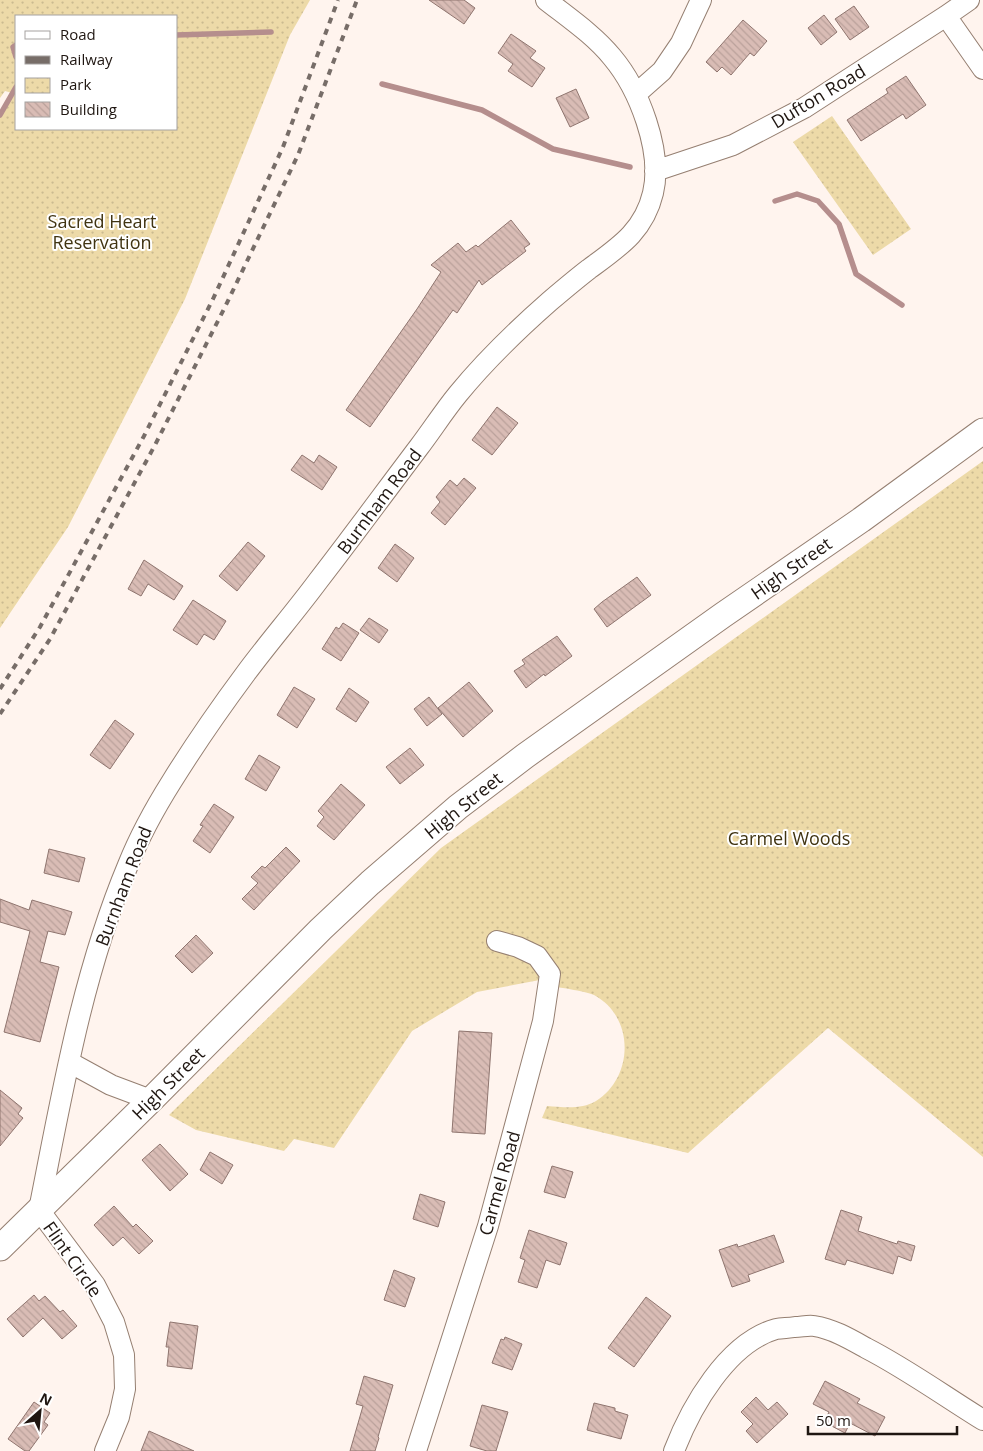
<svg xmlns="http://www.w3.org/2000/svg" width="983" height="1451" viewBox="0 0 983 1451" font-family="'Open Sans',sans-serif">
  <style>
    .park { fill: url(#park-dots); fill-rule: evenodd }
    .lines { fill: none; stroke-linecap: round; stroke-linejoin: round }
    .stream { stroke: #b58e8d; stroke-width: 5.5 }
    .building { fill: url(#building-back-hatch); stroke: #8f756f }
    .minor-casing { stroke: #957f71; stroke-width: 22 }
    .major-casing { stroke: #957f71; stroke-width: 27 }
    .minor { stroke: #fff; stroke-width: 20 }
    .major { stroke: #fff; stroke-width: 25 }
    .rail { stroke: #776d68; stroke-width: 4; stroke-dasharray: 6 6; stroke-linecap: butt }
    .labels { text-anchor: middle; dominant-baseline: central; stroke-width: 4; stroke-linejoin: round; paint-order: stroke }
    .street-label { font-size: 18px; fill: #1f1611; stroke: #fff }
    .park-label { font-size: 18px; fill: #403412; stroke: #fff }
  </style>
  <defs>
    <pattern id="park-dots" width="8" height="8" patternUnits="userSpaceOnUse" patternTransform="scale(1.25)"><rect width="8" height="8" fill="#eddaa8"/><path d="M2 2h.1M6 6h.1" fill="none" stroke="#cbba90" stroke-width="1.8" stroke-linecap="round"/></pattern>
    <pattern id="building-back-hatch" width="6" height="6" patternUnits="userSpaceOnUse" patternTransform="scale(1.25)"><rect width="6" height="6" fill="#d9bcb5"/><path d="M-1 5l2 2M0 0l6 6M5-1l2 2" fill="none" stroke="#baa19b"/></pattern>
  </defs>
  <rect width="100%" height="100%" fill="#fff4ee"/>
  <path class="park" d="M0,0h310l-20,35 -105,264 -117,228 -68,101v-514l12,-18v-3l-7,-2 -5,7zM16,16h160v113h-160z
    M832,116l79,113 -38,26 -80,-113z
    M983,461v696l-155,-129 -140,125 -146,-35 5,-12c16,1 34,4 49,-5 38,-24 39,-84 -2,-106 -9,-4 -38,-8 -49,-10v-6l-68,13 -65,39 -78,117 -40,-9 -10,12 -88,-21 -27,-15 272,-267z"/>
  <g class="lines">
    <path class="stream" d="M176,35l95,-3
      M16,45l-3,2 3,10
      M382,84l100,26 71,39 77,18
      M0,115l16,-28
      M775,201l22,-7 21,7 21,23 17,50 46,31"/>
  </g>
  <path class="building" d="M429,0h35l11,8 -11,16z
    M854,6l15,21 -19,13 -15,-21z
    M824,15l13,17 -16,13 -13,-17z
    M743,20l24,21 -13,15 -4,-3 -19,22 -9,-8 -5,5 -11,-10z
    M511,34l25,17 -6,7 15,10 -13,19 -24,-16 5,-7 -15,-11z
    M906,76l20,29 -20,14 -3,-5 -42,27 -14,-21 41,-27 -2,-4z
    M576,89l13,29 -19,9 -14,-29z
    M511,220l19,24 -6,4 2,3 -44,34 -3,-5 -22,33 -4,-3 -83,117 -24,-17 71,-101 24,-37 -10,-7 27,-22 8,9 10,-7 2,2z
    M497,407l21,16 -26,32 -20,-15z
    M302,455l12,8 5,-8 18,12 -15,23 -31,-20z
    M464,478l12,10 -31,37 -14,-12 9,-11 -4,-5 14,-17 7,6z
    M248,542l17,14 -28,35 -18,-15z
    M395,544l19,14 -17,24 -19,-14z
    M144,560l39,26 -9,14 -26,-16 -7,12 -13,-7z
    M637,577l14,18 -44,32 -13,-18 8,-7z
    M193,600l33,21 -12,19 -10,-6 -7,11 -24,-15z
    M369,618l19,12 -9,13 -19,-13z
    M343,623l16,10 -18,28 -19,-12 14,-22 3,2z
    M557,636l15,20 -27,20 -1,-2 -18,14 -12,-17 11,-7 -3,-4z
    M469,682l24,29 -30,26 -25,-29z
    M294,687l21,12 -18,29 -20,-13z
    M349,688l20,14 -13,20 -20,-13z
    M429,697l13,17 -15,12 -13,-17z
    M115,720l19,14 -24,35 -20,-14z
    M410,748l14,17 -24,19 -14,-17z
    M259,755l21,12 -14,24 -21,-12z
    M341,784l24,21 -31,35 -17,-14 7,-9 -6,-6z
    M214,804l20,13 -24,36 -17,-12 10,-15 -3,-1z
    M286,847l14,14 -46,49 -12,-11 16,-16 -7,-6 11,-11 3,2z
    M49,849l36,9 -6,24 -35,-9z
    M0,899l29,11 3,-10 40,12 -7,23 -17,-4 -8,31 19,5 -19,75 -36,-10 26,-101 -30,-9z
    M196,935l17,18 -21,20 -17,-17z
    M459,1031l33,2 -7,101 -33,-2z
    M0,1090l22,18 -4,6 5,4 -23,28z
    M160,1144l28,30 -18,17 -28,-31z
    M210,1152l23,13 -11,19 -22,-14z
    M552,1166l21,6 -8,26 -21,-6z
    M420,1194l25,8 -7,25 -25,-8z
    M114,1206l19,21 3,-3 17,17 -14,13 -16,-17 -10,9 -19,-21z
    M841,1210l21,7 -4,14 39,13 1,-3 17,5 -4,15 -13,-5 -5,18 -46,-14 -2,5 -20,-6z
    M529,1230l38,13 -7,22 -14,-5 -9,28 -19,-6 7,-22 -5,-2z
    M774,1235l10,27 -36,13 2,6 -18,6 -13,-37 18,-6 1,3z
    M394,1270l21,8 -10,29 -21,-7z
    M34,1295l5,6 6,-5 15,16 3,-2 14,16 -15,13 -19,-21 -20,19 -16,-18z
    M646,1297l25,19 -37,51 -26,-19z
    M170,1322l28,4 -6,43 -25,-3 2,-19h-3z
    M505,1337l17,7 -10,26 -20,-7 9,-24 3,1z
    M364,1376l29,9 -15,52 1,1 -4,13h-25l13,-45 -7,-2z
    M825,1381l35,18 -3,4 28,14 -10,19 -25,-13 -5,10 -21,-11 5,-10 -16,-8z
    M756,1397l12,13 9,-8 11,12 -31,29 -11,-12 7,-7 -12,-12z
    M34,1402l16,11 -6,9 4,3 -19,26h-4l-17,-12z
    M594,1403l21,5v3l13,4 -7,24 -34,-9z
    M482,1405l26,7 -12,39h-9l-17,-5z
    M149,1431l45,20h-53z"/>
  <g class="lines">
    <defs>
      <path id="minor" d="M946,16l37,53
        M636,94l26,-23 19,-28 20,-43
        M655,171l78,-26 71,-37 142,-92 23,-16
        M69,1062l42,23 40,15
        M105,1451l14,-34 6,-28 -1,-34 -10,-33 -19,-37 -56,-75c23,-116 43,-235 89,-345 12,-30 27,-57 44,-84 23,-37 48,-73 74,-108 23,-31 49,-61 72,-92 34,-44 67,-89 101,-134 13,-17 25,-36 39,-53 27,-33 59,-64 92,-93 13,-11 26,-22 39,-32 30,-22 55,-38 64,-76 10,-42 -14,-104 -41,-136 -18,-22 -43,-39 -66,-57
        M416,1451l72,-225 55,-205 7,-47 -13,-18 -19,-9 -21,-6
        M674,1451c17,-44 53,-108 102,-122 6,-1 13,-1 19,-2 6,0 13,-2 19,-1 19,3 36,13 52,22 41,21 78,48 117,72"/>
      <path id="major" d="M0,1248l151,-148 170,-171 49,-46 88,-76 67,-51 198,-141 138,-95 122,-89"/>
    </defs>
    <use href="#minor" class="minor-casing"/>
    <use href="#major" class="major-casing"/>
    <use href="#minor" class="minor"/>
    <use href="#major" class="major"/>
    <path class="rail" d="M0,689l40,-62 104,-191 69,-137 70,-152 55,-147
      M0,714l50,-75 105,-194 70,-138 73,-152 59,-155"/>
  </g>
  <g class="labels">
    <g class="street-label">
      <text transform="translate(818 96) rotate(-31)">Dufton Road</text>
      <text transform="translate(379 501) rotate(-53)">Burnham Road</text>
      <text transform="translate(791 568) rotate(-35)">High Street</text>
      <text transform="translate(463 805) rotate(-39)">High Street</text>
      <text transform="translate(123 886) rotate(-69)">Burnham Road</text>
      <text transform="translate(168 1083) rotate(-45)">High Street</text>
      <text transform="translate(499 1183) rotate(-74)">Carmel Road</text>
      <text transform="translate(73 1259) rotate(55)">Flint Circle</text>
    </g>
    <g class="park-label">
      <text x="102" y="221">Sacred Heart<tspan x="102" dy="21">Reservation</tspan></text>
      <text x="789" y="838">Carmel Woods</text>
    </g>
  </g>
  <rect x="15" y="15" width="162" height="115" fill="#ffffff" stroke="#a5a2a0"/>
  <rect x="25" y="31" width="25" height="8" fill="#ffffff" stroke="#a5a2a0"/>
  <text x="60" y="40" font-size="15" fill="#1f1611">Road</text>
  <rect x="25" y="56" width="25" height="8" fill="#776d68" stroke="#a5a2a0"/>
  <text x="60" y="65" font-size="15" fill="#1f1611">Railway</text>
  <rect x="25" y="78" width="25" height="15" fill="url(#park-dots)" stroke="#a5a2a0"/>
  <text x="60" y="90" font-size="15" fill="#1f1611">Park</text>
  <rect x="25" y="102" width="25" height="15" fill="url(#building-back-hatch)" stroke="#a5a2a0"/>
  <text x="60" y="115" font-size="15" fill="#1f1611">Building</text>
  <g transform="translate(40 1411) rotate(27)" stroke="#ffffff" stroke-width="4" paint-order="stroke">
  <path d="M0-4L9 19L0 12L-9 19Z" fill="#1f1611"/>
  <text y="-8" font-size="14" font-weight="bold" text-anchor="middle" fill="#1f1611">N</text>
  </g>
  <path d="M808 1426v8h149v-8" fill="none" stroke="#1f1611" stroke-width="2.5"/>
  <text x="816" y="1426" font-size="15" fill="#1f1611" stroke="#ffffff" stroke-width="4" paint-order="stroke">50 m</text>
</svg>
